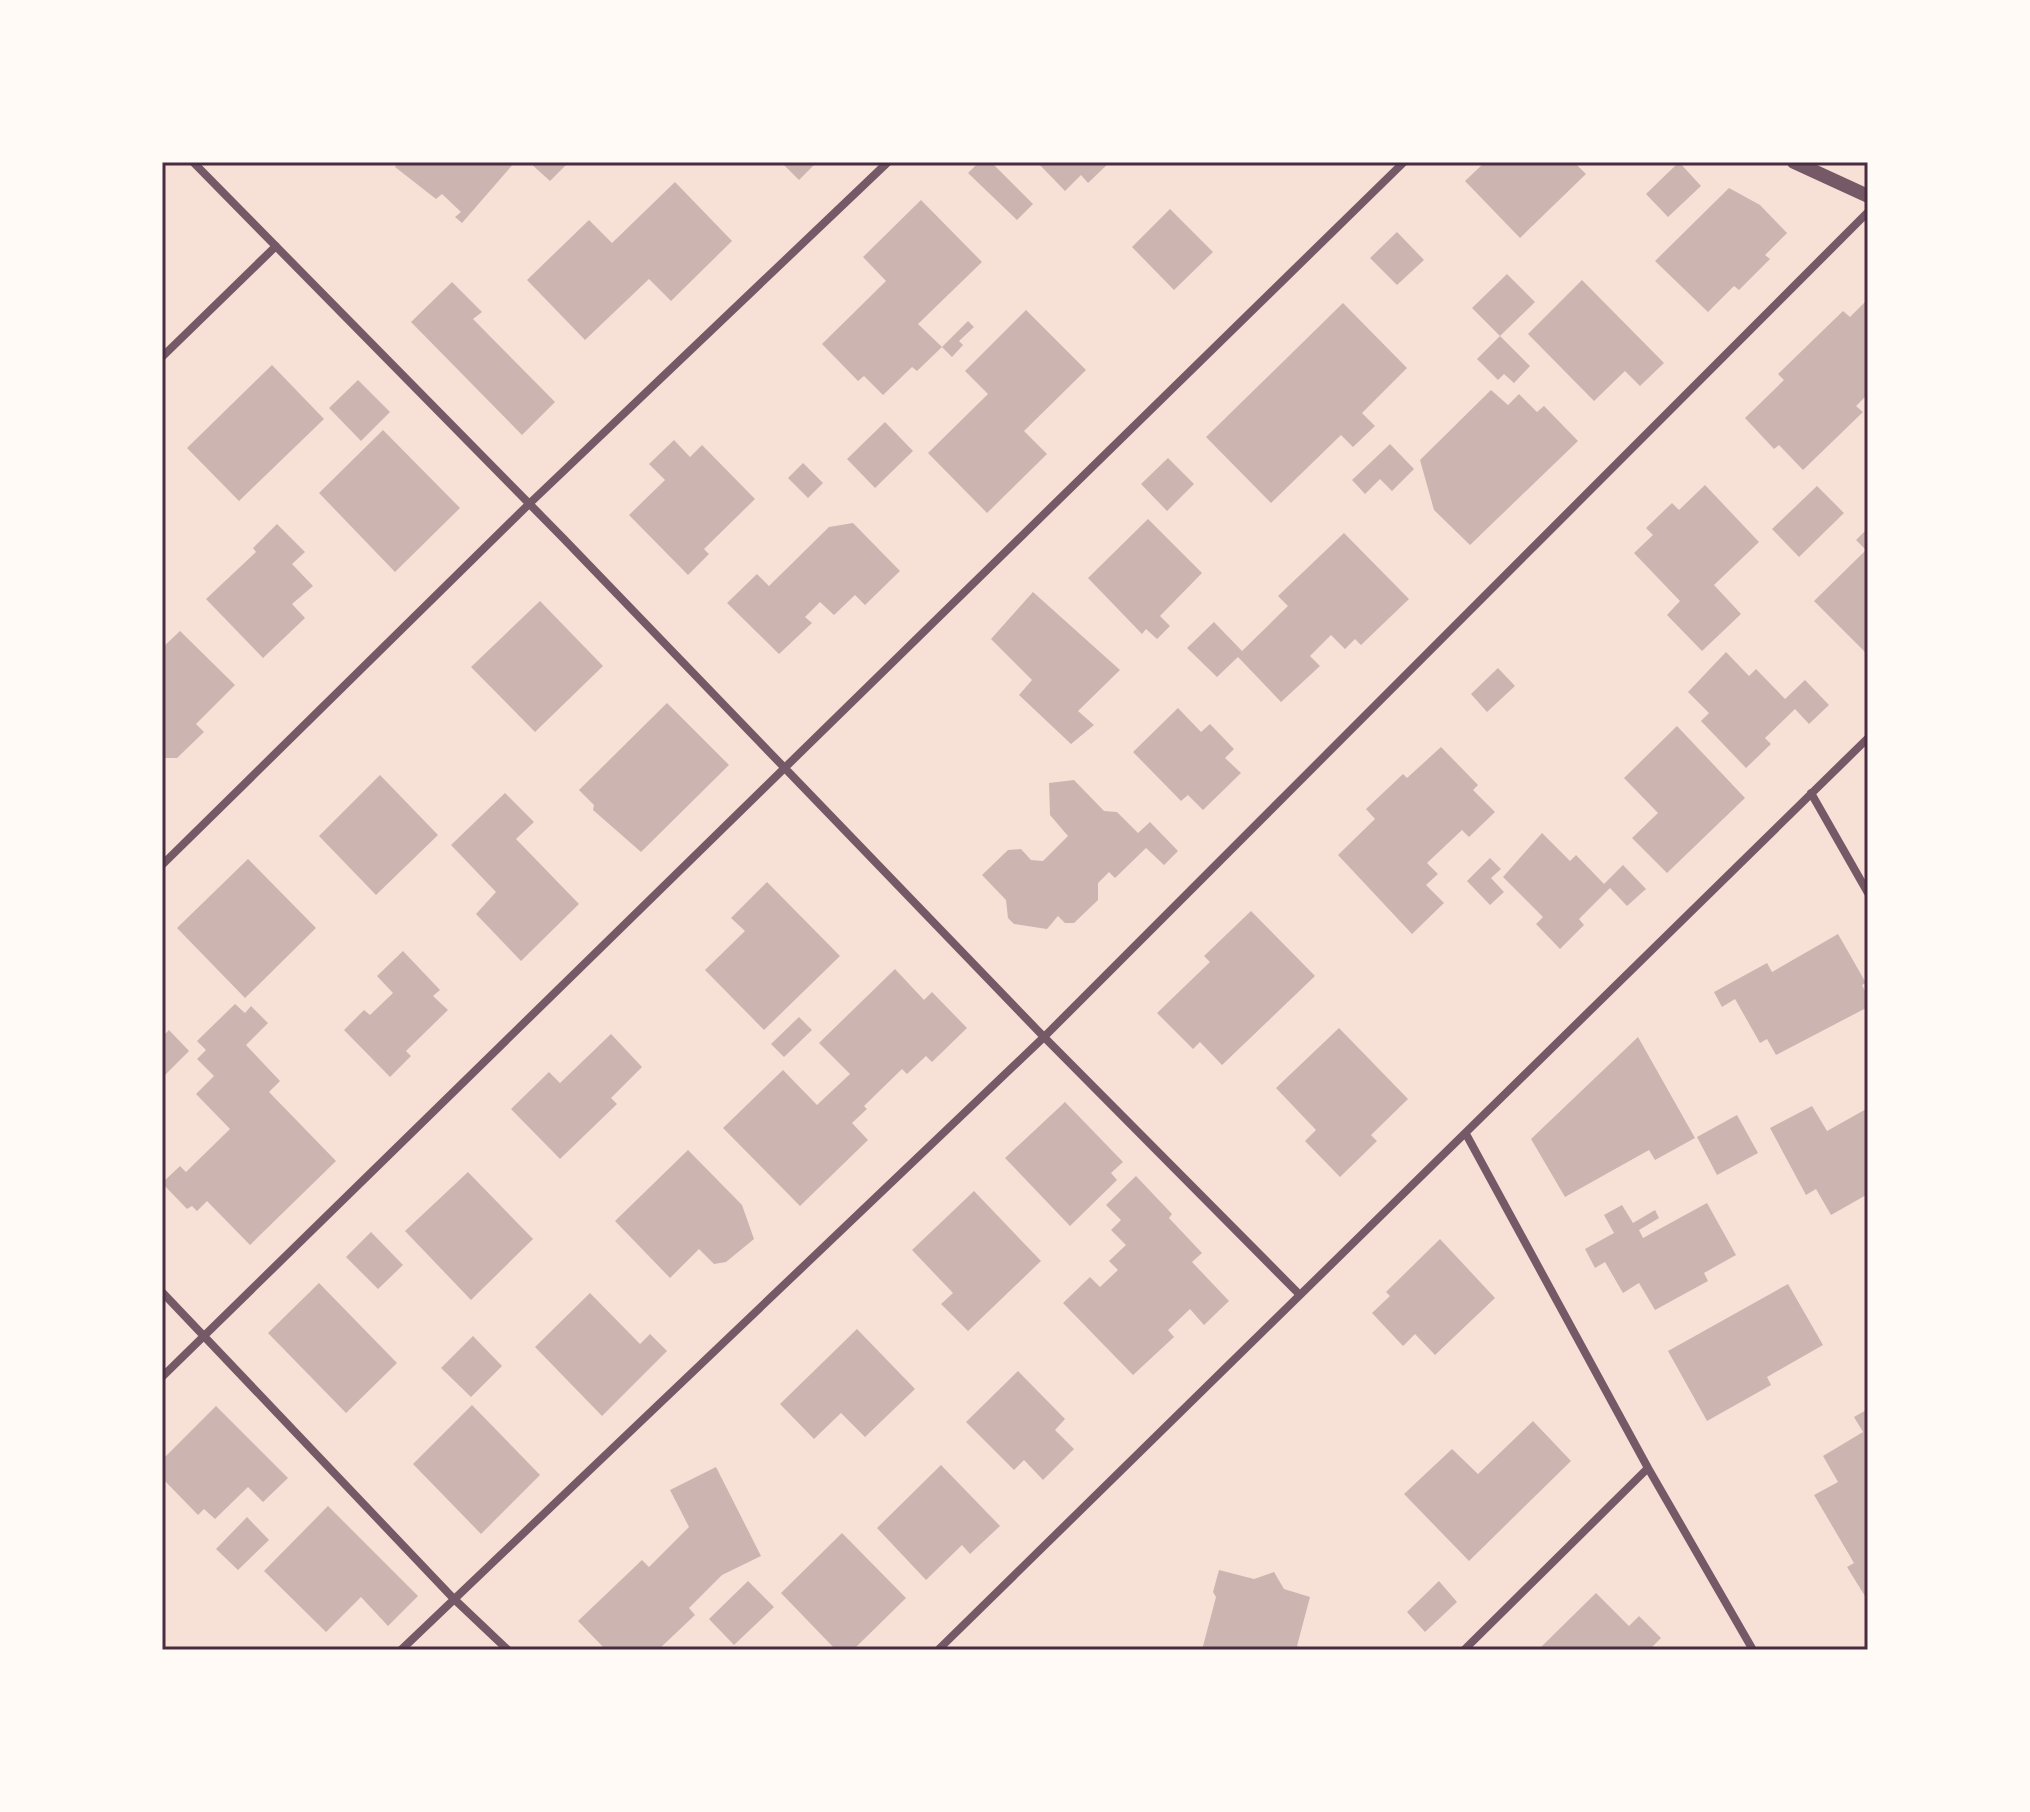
<svg xmlns="http://www.w3.org/2000/svg" width="2030" height="1812" viewBox="0 0 2030 1812" font-family="'Varela Round',sans-serif">
  <style>
    .building { fill: #ccb4b1 }
    .lines { fill: none; stroke-linecap: round; stroke-linejoin: round }
    .minor { stroke: #755966; stroke-width: 8 }
    .tertiary { stroke: #755966; stroke-width: 14 }
    .neatline { fill: none; stroke: #4a2c40; stroke-width: 3 }
  </style>
  <rect width="100%" height="100%" fill="#f7e1d7"/>
  <path class="building" d="M399,162h116l-53,61 -7,-6 6,-5 -19,-18 -6,5 -41,-32z
    M529,162h40l-19,19z
    M781,162h36l-18,18z
    M979,162h12l42,42 -16,16 -49,-47z
    M1037,162h73l-22,21 -7,-8 -16,16z
    M1485,162h89l12,12 -66,64 -55,-57z
    M1679,162l22,24 -33,31 -22,-23z
    M675,182l57,59 -61,60 -22,-22 -64,61 -58,-60 62,-60 23,23z
    M1729,188l31,17 27,28 -22,22 5,4 -31,31 -5,-4 -26,26 -53,-51z
    M921,200l61,62 -64,62 24,23 -25,24 -5,-4 -29,28 -19,-19 -6,5 -36,-37 64,-63 -23,-24z
    M1170,209l43,43 -39,38 -42,-43z
    M1397,232l27,28 -27,25 -27,-27z
    M1507,274l28,28 -35,34 30,30 -16,17 -10,-9 -6,6 -21,-21 23,-23 -28,-28z
    M1582,280l82,83 -24,23 -15,-15 -31,30 -66,-67z
    M452,282l30,30 -9,7 82,83 -33,33 -111,-113z
    M1868,299v95l-12,12 7,6 -60,58 -24,-25 -5,4 -29,-31 39,-38 -6,-6 65,-63 7,6z
    M1343,303l64,65 -45,45 13,13 -22,21 -12,-12 -70,68 -65,-66z
    M1026,310l60,60 -62,61 23,23 -60,59 -59,-60 60,-59 -23,-23z
    M968,321l6,6 -15,14 4,4 -11,12 -10,-10z
    M272,365l52,54 -85,82 -52,-53z
    M358,380l32,32 -29,29 -32,-33z
    M1491,390l17,15 11,-11 18,18 7,-6 34,35 -108,104 -36,-35 -14,-50z
    M885,422l28,29 -38,37 -28,-29z
    M383,430l77,78 -65,64 -76,-79z
    M674,440l16,17 12,-12 53,54 -51,50 5,5 -21,21 -59,-60 36,-35 -16,-16z
    M1390,444l24,25 -22,22 -12,-12 -15,15 -13,-14z
    M1168,458l26,26 -27,27 -26,-27z
    M803,463l20,20 -15,15 -20,-20z
    M1705,485l54,57 -45,43 27,29 -39,37 -35,-36 13,-14 -46,-48 19,-18 -7,-7 26,-25 7,7z
    M1817,486l27,27 -45,44 -27,-28z
    M1148,519l54,54 -42,43 10,10 -13,13 -11,-10 -4,5 -54,-56z
    M853,523l47,48 -35,34 -10,-10 -21,20 -14,-13 -15,15 7,6 -33,31 -52,-51 30,-29 12,12 60,-59z
    M277,524l28,28 -13,12 21,22 -21,18 13,14 -42,40 -57,-59 50,-47 -3,-4z
    M1868,528v127l-54,-54 52,-51 -10,-10z
    M1344,533l65,66 -48,46 -6,-6 -10,10 -14,-14 -21,21 10,10 -39,36 -43,-45 -21,20 -30,-29 27,-26 28,29 46,-45 -10,-10z
    M1033,592l87,78 -42,41 16,14 -23,19 -52,-49 13,-15 -41,-41z
    M540,601l63,65 -68,66 -64,-65z
    M180,631l55,54 -39,39 8,8 -27,26h-15v-110z
    M1726,652l23,24 7,-7 29,30 20,-19 24,25 -20,19 -14,-15 -30,29 6,6 -25,24 -45,-47 8,-8 -21,-21z
    M1498,668l17,18 -28,26 -16,-18z
    M667,703l62,62 -88,87 -48,-42 1,-5 -15,-15z
    M1178,708l23,24 9,-8 24,25 -9,9 16,15 -38,37 -15,-15 -7,6 -48,-49z
    M1677,726l68,72 -78,75 -35,-35 26,-25 -34,-35z
    M1441,747l37,38 -5,5 22,22 -26,25 -7,-7 -35,33 11,11 -12,11 18,18 -32,31 -74,-79 37,-36 -9,-10 37,-35 4,4z
    M380,775l58,60 -62,60 -57,-59z
    M1074,780l30,31 13,1 21,21 12,-11 28,29 -14,14 -18,-17 -31,30 -6,-6 -11,11v17l-24,23h-9l-7,-7 -11,13 -33,-5 -6,-6 -2,-18 -24,-25 26,-25 13,-1 10,11 12,1 25,-25 -18,-21 -1,-32z
    M505,793l29,29 -18,17 63,65 -58,57 -45,-47 20,-22 -45,-47z
    M1542,833l28,28 6,-6 28,29 19,-19 23,24 -19,17 -17,-18 -31,31 5,6 -24,24 -24,-25 7,-7 -40,-40z
    M1490,858l11,11 -10,9 13,14 -14,13 -23,-24z
    M248,859l68,69 -71,70 -68,-70z
    M767,882l73,74 -76,74 -59,-60 40,-39 -14,-13z
    M1251,911l64,65 -93,89 -22,-23 -7,7 -36,-36 53,-51 -6,-6z
    M1838,934l28,49 -4,2 6,12v10l-92,48 -9,-16 -7,4 -25,-44 -13,8 -8,-15 53,-29 5,9z
    M403,951l37,39 -7,6 15,14 -42,41 5,5 -21,21 -46,-47 20,-20 6,5 23,-22 -16,-17z
    M895,969l29,31 8,-8 35,36 -35,34 -6,-6 -19,18 -5,-5 -38,37 3,3 -15,14 16,17 -68,66 -77,-78 60,-58 34,35 33,-31 -31,-31z
    M235,1004l10,9 6,-7 17,17 -22,22 34,36 -11,11 67,69 -86,84 -43,-44 -10,10 -5,-5 -5,3 -25,-26 18,-17 6,6 44,-43 -34,-35 18,-18 -17,-17 9,-9 -9,-9z
    M799,1017l13,13 -28,27 -13,-13z
    M1339,1028l69,71 -37,36 6,6 -37,36 -35,-36 11,-11 -40,-42z
    M169,1030l20,21 -27,27v-41z
    M611,1034l31,33 -31,31 6,6 -57,55 -49,-50 38,-37 11,11z
    M1638,1037l57,101 -40,22 -6,-10 -84,47 -34,-58z
    M1065,1102l58,60 -12,11 6,7 -47,46 -65,-68z
    M1812,1106l15,25 41,-23v86l-37,21 -15,-26 -10,6 -36,-67z
    M1737,1115l21,38 -41,22 -20,-38z
    M688,1150l54,55 12,34 -28,23 -12,2 -15,-15 -29,29 -55,-57z
    M468,1172l65,67 -62,61 -66,-69z
    M1136,1176l36,38 -3,4 33,35 -10,9 37,39 -25,24 -14,-16 -22,21 6,7 -41,38 -70,-72 27,-26 10,10 18,-17 -9,-9 17,-16 -15,-15 10,-10 -15,-15z
    M974,1191l67,70 -73,70 -27,-27 12,-11 -41,-43z
    M1707,1203l29,52 -32,18 4,8 -53,29 -16,-27 -16,10 -18,-31 -10,6 -10,-19 29,-16 -10,-18 18,-10 11,18 22,-13 4,8 -20,12 4,8z
    M371,1232l32,33 -25,24 -32,-32z
    M1440,1239l55,59 -60,57 -20,-21 -12,12 -31,-33 18,-17 -4,-4z
    M319,1283l78,80 -51,50 -78,-80z
    M1788,1284l35,61 -56,32 4,8 -64,36 -39,-70z
    M590,1293l50,51 10,-10 17,17 -65,65 -67,-69z
    M857,1329l58,60 -50,48 -24,-24 -27,26 -34,-35z
    M473,1336l29,30 -31,31 -30,-29z
    M1018,1371l47,48 -10,11 19,19 -31,31 -19,-20 -10,10 -48,-48z
    M472,1405l68,70 -59,59 -68,-70z
    M216,1406l72,72 -25,24 -15,-15 -33,32 -11,-10 -6,6 -36,-37v-18z
    M1868,1409v192l-21,-34 7,-4 -40,-68 24,-13 -15,-26 40,-24 -9,-15z
    M1533,1421l38,40 -102,100 -65,-67 48,-45 26,25z
    M941,1465l59,61 -30,28 -8,-9 -36,35 -49,-52z
    M716,1467l45,89 -39,19 -33,33 6,7 -37,35h-52l-28,-29 64,-61 7,7 40,-40 -19,-37z
    M328,1506l90,90 -30,30 -27,-29 -35,35 -62,-61z
    M247,1517l22,23 -31,30 -22,-21z
    M842,1533l64,65 -53,52h-17l-55,-57z
    M1219,1570l35,9 20,-7 10,17 26,8 -13,49 9,4h-104l14,-53 -3,-5z
    M748,1581l26,26 -40,38 -25,-26z
    M1439,1581l18,21 -32,30 -18,-20z
    M1596,1593l33,33 10,-10 22,22 -12,12h-111z"/>
  <g class="lines">
    <path class="minor" d="M193,162l370,376 481,499 256,258
      M162,357l114,-111
      M1811,793l57,100
      M162,865l367,-361 359,-342
      M1466,1134l182,334 105,182
      M162,1292l291,306 55,52
      M162,1377l1242,-1215
      M401,1650l643,-613 824,-825
      M938,1650l930,-912
      M1464,1650l184,-182"/>
    <path class="tertiary" d="M1794,162l74,34"/>
  </g>
  <rect width="2030" height="1812" fill="none" stroke="#fffaf5" stroke-width="328"/>
  <rect x="164" y="164" width="1702" height="1484" class="neatline"/>
</svg>
